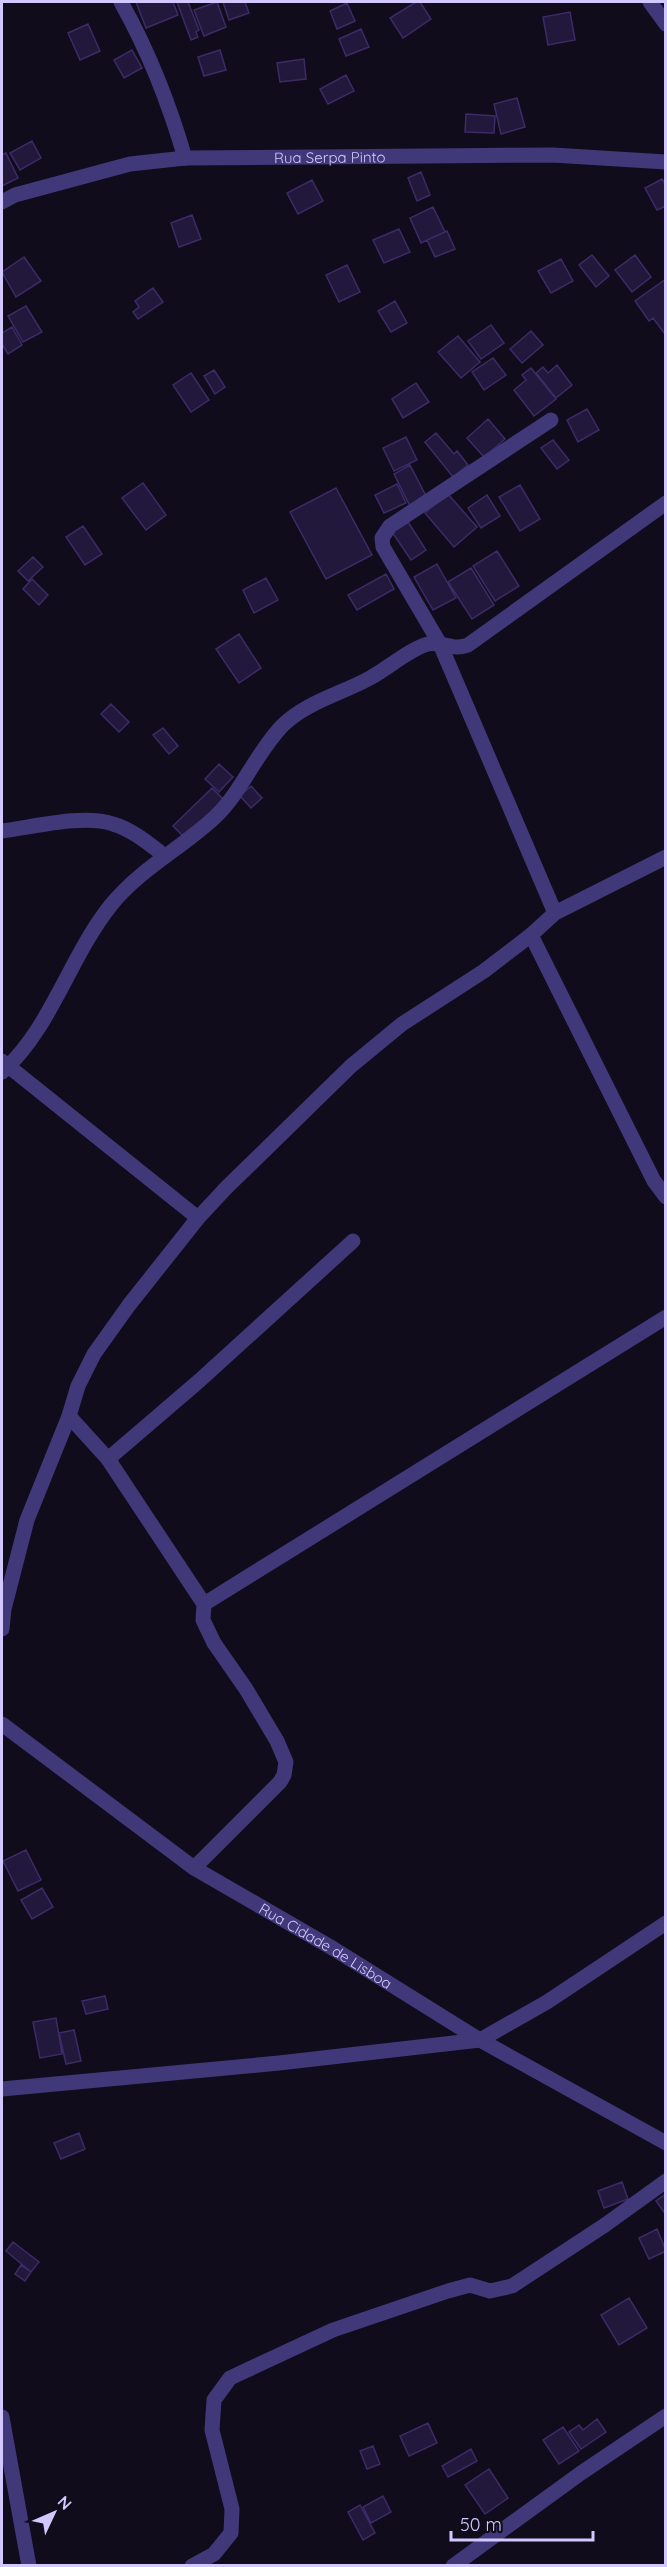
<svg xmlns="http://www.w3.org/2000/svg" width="667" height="2567" viewBox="0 0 667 2567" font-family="Quicksand,sans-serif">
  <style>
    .building { fill: #22183b; stroke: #3c2b67; stroke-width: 1.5 }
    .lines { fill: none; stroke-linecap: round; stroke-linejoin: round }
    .minor { stroke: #403879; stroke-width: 15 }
    .labels { text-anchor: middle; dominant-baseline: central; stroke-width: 4.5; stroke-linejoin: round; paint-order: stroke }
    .street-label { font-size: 15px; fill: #d2c8fd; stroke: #100c1b }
  </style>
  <rect width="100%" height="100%" fill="#100c1b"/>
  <path class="building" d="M136,2h37l5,13 -32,13z
    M177,2h11l11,28 -3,2 2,5 -7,3z
    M217,2l9,25 -22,9 -10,-26z
    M223,2h22l4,11 -20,7z
    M416,2h4l11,17 -28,19 -13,-20z
    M347,3l8,18 -18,8 -7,-18z
    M570,12l5,28 -27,5 -5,-28z
    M88,24l12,27 -20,9 -12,-27z
    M361,29l8,18 -23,9 -7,-17z
    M132,50l10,18 -18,10 -10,-18z
    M220,50l6,20 -22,6 -6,-19z
    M304,59l2,20 -26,3 -3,-19z
    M346,75l8,16 -26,13 -8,-15z
    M517,98l8,29 -24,7 -7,-30z
    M466,114l29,2 -1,17 -29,-1z
    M32,141l9,17 -21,12 -10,-17z
    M6,153l12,25 -16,8v-31z
    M421,172l9,23 -13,6 -9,-23z
    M662,179l4,6v21l-9,4 -12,-22z
    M312,180l11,21 -25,13 -11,-21z
    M433,207l12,25 -24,11 -11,-25z
    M192,215l9,24 -22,8 -8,-24z
    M399,229l11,23 -26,11 -11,-23z
    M447,231l8,18 -20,8 -8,-17z
    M592,255l17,21 -13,11 -17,-22z
    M635,255l16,22 -19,15 -17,-22z
    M24,257l17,24 -25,16 -14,-25z
    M561,259l12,22 -22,12 -13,-22z
    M347,265l13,27 -21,10 -13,-27z
    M666,279v54l-1,1 -12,-16 -4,3 -14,-20z
    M153,288l10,14 -25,17 -5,-7 6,-5 -4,-6z
    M395,301l12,22 -16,9 -13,-21z
    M26,306l16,26 -19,10 -15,-26z
    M491,325l13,18 -23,16 -13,-18z
    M12,327l10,18 -14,9 -6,-10v-11z
    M531,331l12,14 -21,18 -12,-14z
    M458,336l22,26 -19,16 -23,-26z
    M493,358l13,17 -22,15 -12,-18z
    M557,365l15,20 -16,13 -20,-25 7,-6 5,6z
    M531,368l25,31 -22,17 -20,-26 12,-10 -4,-5z
    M214,370l11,17 -10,7 -11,-18z
    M191,373l18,27 -18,12 -18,-27z
    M416,383l13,19 -26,16 -11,-19z
    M587,409l12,21 -21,12 -11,-22z
    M488,419l17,20 -21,18 -17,-19z
    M436,433l18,21 3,-3 11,14 -15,12 -28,-35z
    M406,437l11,23 -23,11 -11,-23z
    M553,440l16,20 -12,9 -16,-21z
    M410,465l17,33 -17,8 -16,-32z
    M143,483l23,32 -20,15 -24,-32z
    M397,484l9,19 -22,10 -9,-18z
    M520,485l20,34 -20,12 -21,-34z
    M336,488l36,67 -46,24 -36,-67z
    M447,493l30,34 -23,20 -29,-34z
    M487,495l13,21 -19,12 -13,-20z
    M408,522l18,28 -15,10 -19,-28z
    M83,526l19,28 -17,11 -19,-28z
    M497,551l22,35 -24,15 -22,-35z
    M33,557l10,10 -15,14 -10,-10z
    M437,564l19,34 -23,12 -19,-33z
    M471,568l23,37 -22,14 -24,-37z
    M386,574l8,15 -37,21 -9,-15z
    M266,578l12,22 -24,13 -11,-23z
    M32,579l16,16 -9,10 -16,-16z
    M239,634l22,34 -22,15 -23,-34z
    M111,704l18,18 -10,10 -18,-18z
    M163,728l15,18 -9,8 -16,-19z
    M219,764l14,13 -14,15 -14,-13z
    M251,786l11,12 -11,10 -11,-12z
    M212,788l13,13 -39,38 -13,-13z
    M26,1850l15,30 -23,11 -15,-30z
    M42,1888l11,19 -21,12 -11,-19z
    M105,1996l3,13 -22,5 -4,-13z
    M56,2018l6,36 -22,4 -7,-36z
    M74,2030l7,31 -15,3 -7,-31z
    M79,2133l6,16 -24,10 -7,-16z
    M622,2182l6,17 -24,9 -6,-17z
    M666,2194v21l-10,-14z
    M657,2229l9,22 -17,8 -10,-21z
    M13,2242l26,20 -8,10 -25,-21z
    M21,2265l10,7 -6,9 -10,-7z
    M629,2298l18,30 -28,17 -18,-30z
    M597,2419l9,13 -25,17 -12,-17 10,-7 4,5z
    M428,2423l9,20 -28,13 -9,-20z
    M563,2427l16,24 -20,13 -16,-24z
    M373,2446l7,18 -13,5 -7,-18z
    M471,2449l6,12 -29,16 -6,-11z
    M489,2469l19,29 -23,16 -20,-29z
    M383,2496l8,16 -20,11 -8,-16z
    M360,2505l15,28 -12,7 -15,-28z"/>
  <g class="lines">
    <g class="minor">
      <path d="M121,2c28,50 48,101 64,156"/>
      <path d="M650,2l16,22"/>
      <path id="s1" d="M2,202l13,-7 115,-31 55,-6 368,-3 113,7"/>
      <path d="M551,420l-161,106 -8,12 1,9 57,97 115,269"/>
      <path d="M2,831c32,-4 81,-17 111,-7 20,6 36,20 52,32"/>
      <path d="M531,935l123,246 12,16"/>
      <path d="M2,1061l196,157"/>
      <path d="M2,1072c49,-43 68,-116 109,-167 29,-36 71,-57 104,-88 26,-24 41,-64 67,-91 24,-24 59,-32 88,-48 17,-9 41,-30 58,-34 15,-3 25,7 40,1l198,-142"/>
      <path d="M69,1416l39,43 96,145 -1,16 11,23 32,46 31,52 9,21 -2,13 -4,7 -86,86"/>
      <path d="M108,1459l91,-78 154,-140"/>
      <path d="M204,1604l462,-287"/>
      <path d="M2,1629l2,-20 23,-89 42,-104 9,-30 16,-32 35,-49 69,-87 29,-31 124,-121 51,-42 82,-53 47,-36 24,-22 111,-56"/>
      <path id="s2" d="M2,1724l192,144 140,81 146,91 186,103"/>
      <path d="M2,2089l277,-26 201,-23 67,-38 119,-79"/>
      <path d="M2,2417l27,149"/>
      <path d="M192,2566l22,-12 17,-21 1,-24 -20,-79 2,-30 16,-22 103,-48 115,-39 22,-6 20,6 22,-5 93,-61 61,-44"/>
      <path d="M453,2566l128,-93 85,-57"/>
    </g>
  </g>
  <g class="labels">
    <g class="street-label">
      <text stroke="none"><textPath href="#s1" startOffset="334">Rua Serpa Pinto</textPath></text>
      <text stroke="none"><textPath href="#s2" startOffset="393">Rua Cidade de Lisboa</textPath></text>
    </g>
  </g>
  <rect width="667" height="2567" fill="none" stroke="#d2c8fd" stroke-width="6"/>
  <g transform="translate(54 2513) rotate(46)" stroke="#100c1b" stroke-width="4.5" paint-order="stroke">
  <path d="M0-4.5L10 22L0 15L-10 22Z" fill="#d2c8fd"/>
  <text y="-9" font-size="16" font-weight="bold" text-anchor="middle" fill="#d2c8fd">N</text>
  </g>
  <path d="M451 2531v9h142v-9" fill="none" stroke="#d2c8fd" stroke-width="3"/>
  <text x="460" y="2531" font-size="18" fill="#d2c8fd" stroke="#100c1b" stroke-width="4.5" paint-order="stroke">50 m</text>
</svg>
